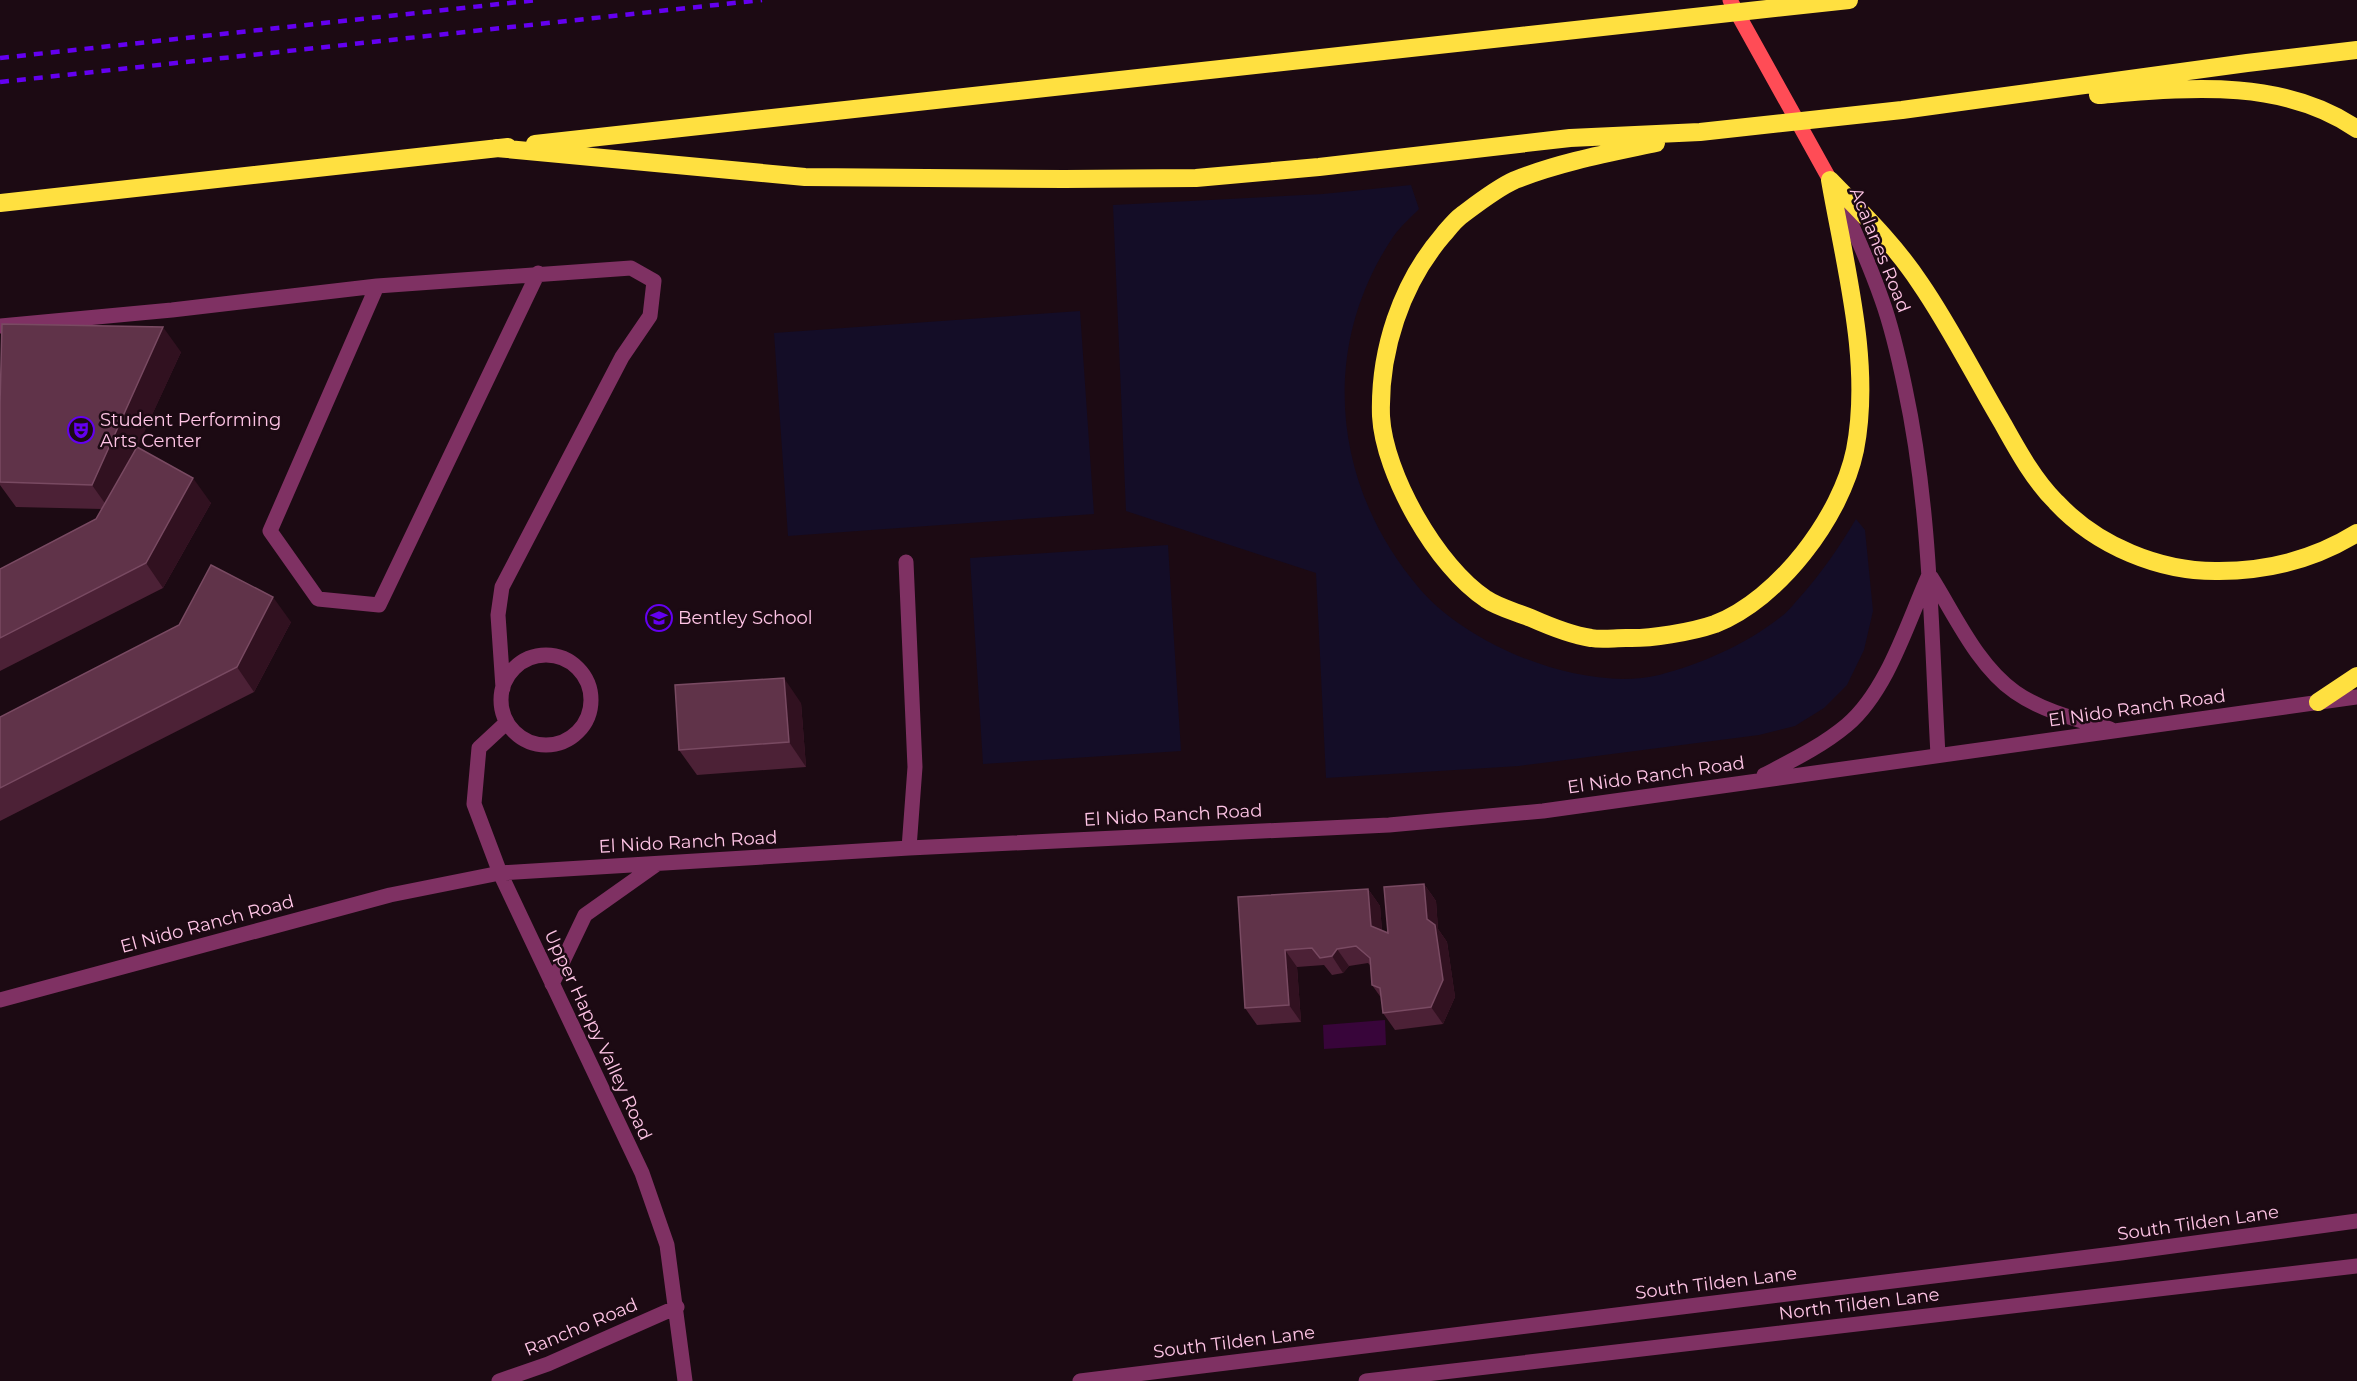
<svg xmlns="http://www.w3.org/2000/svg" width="2357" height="1381" viewBox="0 0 2357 1381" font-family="Montserrat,sans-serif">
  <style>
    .green { fill: #140d27 }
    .water { fill: #38053a }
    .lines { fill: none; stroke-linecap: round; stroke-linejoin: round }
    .minor { stroke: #7f3163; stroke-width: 15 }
    .major { stroke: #ff4c56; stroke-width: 15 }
    .highway { stroke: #ffe040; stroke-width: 18 }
    .rail { stroke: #6400f0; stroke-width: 4.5; stroke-dasharray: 9 8; stroke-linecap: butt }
    .wall { fill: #4c2136 }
    .shaded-wall { fill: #311120 }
    .building { fill: #603349; stroke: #794a62; stroke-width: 1.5 }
    .labels { text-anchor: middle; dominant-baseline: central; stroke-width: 5; stroke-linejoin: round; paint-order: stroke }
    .street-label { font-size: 18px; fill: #ffc5e6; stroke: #1c0a13 }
    .poi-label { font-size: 18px; fill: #ffc5e6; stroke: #1c0a13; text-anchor: start }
  </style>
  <rect width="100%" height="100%" fill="#1c0a13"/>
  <path class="green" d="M1411,185l8,24c-9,9 -19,18 -26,28 -75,112 -60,250 26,351 49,58 164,105 240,87 43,-11 88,-31 123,-59 7,-5 13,-14 19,-20 21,-24 39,-50 55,-77l9,11 8,81 -9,39 -17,35 -23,23 -29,18 -36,9 -240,31 -193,12 -10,-205 -190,-62 -13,-306 210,-11z
    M1080,311l14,203 -306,22 -14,-203z
    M1168,545l13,206 -198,13 -13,-206z"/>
  <path class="water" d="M1385,1020l1,25 -62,4 -1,-24z"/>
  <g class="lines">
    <path class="minor" d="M1836,191c17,36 33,72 46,109 10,28 17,59 23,88 26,121 26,244 33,367
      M0,326l172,-16 205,-24
      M906,562l9,205 -6,81
      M1931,577c24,38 46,88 84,115 27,19 64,28 95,37
      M501 700a45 45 0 1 1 90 0a45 45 0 1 1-90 0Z
      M503,688l-5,-73 4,-28 120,-230 28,-41 4,-35 -23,-13 -254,18 -107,245 48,68 61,6 159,-332
      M507,722l-28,26 -5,56 26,69 142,300 25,72 18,136
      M1764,775c29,-15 58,-29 83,-50 40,-34 60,-101 81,-148
      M552,984l33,-69 72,-51
      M0,1000l390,-105 110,-22 409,-25 480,-23 154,-14 814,-114
      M499,1381l49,-17 129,-57
      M1080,1381l1041,-128 236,-32
      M1366,1381l991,-115"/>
    <path class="major" d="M1730,0l100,180"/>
    <path class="highway" d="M2098,95c87,-7 183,-18 259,34
      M1656,143c-47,10 -96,19 -141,37 -18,8 -37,23 -53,35 -7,5 -13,13 -19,20 -42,49 -64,116 -62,181 3,58 56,151 105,183 13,9 31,13 45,19 18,8 40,17 60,20 11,2 23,0 35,0 24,1 66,-6 89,-14 64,-25 126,-107 140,-174 17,-87 -10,-183 -25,-270
      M535,144l1314,-144
      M496,148l309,29 259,2 132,-1 123,-11 251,-29 130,-6 202,-22 345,-47 110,-13
      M1830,180c32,33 65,65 90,103 31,45 55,94 83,141 15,27 31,56 53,78 41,44 104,70 163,69 50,0 96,-12 138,-38
      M0,203l508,-56
      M2318,702l39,-26"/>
    <path class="rail" d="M0,58l537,-58
      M0,82l762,-82"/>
  </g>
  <path class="wall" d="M181,352l-44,95 74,56 -48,85 -163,83v-102l96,-50 6,-10 -86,-2 -16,-22v-80z
    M291,622l-37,70 -254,129v-104l179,-92z
    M801,703l5,64 -109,8 -18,-25z
    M1424,884l12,17 2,28 9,13 8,55 -12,27 -48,6 -12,-17 -1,-14 -10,-14 -2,-20 -2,-2 -19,3 -6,7 -11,2 -8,-10 -27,2 4,55 -44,3 -12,-17 -7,-111 130,-8 12,17 2,25 6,2z"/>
  <path class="shaded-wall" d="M163,327l18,25 -72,157 -17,-24z
    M193,478l18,25 -48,85 -17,-25z
    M273,597l18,25 -37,70 -17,-25z
    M784,678l17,25 5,64 -17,-25z
    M1424,884l12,17 2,28 9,13 8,55 -12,27 -12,-17z
    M1368,889l12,17 3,37 -12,-17z
    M1337,949l12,17 -6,7 -11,-17z
    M1285,950l12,17 4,55 -12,-17z"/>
  <path class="building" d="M2,324l161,3 -71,158 -92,-3v-77z
    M137,447l56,31 -47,85 -146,75v-69l96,-50z
    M211,565l62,32 -36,70 -237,121v-71l179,-92z
    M784,678l5,64 -110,8 -4,-65z
    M1424,884l3,35 8,6 8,55 -12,27 -48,6 -3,-25 -8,-3 -2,-27 -14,-12 -19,3 -5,7 -12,2 -8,-10 -27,2 4,55 -44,3 -7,-111 130,-8 3,37 17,7 -4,-46z"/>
  <defs>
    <symbol id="theatre-ring" viewBox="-11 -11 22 22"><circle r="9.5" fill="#1c0a13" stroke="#6400f0" stroke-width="1.5"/><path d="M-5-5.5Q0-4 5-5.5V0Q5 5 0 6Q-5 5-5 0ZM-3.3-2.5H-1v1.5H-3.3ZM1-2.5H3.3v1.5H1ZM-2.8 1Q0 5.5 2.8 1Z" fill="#6400f0"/></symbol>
    <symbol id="school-ring" viewBox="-11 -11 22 22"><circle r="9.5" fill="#1c0a13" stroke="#6400f0" stroke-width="1.5"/><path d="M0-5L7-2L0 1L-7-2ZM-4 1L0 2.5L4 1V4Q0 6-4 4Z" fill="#6400f0"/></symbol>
  </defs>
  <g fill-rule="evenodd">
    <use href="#theatre-ring" x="66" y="415" width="30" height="30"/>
    <use href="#school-ring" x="644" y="603" width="30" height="30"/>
  </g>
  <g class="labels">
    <g class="street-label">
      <text transform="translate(1880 250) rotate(68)">Acalanes Road</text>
      <text transform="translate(2137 708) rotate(-8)">El Nido Ranch Road</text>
      <text transform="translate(1656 775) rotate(-8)">El Nido Ranch Road</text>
      <text transform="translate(1173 815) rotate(-3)">El Nido Ranch Road</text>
      <text transform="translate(688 842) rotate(-3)">El Nido Ranch Road</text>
      <text transform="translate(207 924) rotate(-15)">El Nido Ranch Road</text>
      <text transform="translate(598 1035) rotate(65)">Upper Happy Valley Road</text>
      <text transform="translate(2198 1223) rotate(-8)">South Tilden Lane</text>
      <text transform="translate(1716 1283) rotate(-7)">South Tilden Lane</text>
      <text transform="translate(1859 1304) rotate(-7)">North Tilden Lane</text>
      <text transform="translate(581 1327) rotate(-23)">Rancho Road</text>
      <text transform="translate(1234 1342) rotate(-7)">South Tilden Lane</text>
    </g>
    <g class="poi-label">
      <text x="100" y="420">Student Performing<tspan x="100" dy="21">Arts Center</tspan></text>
      <text x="678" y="618">Bentley School</text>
    </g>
  </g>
</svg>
